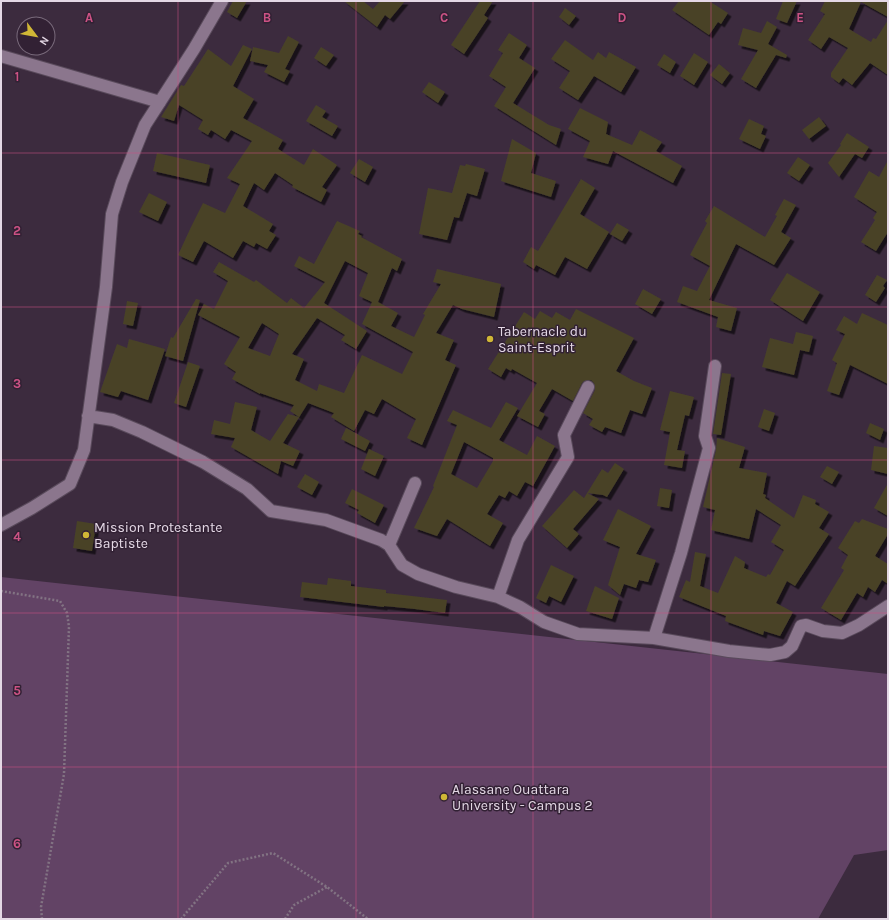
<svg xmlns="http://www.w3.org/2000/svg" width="889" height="920" viewBox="0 0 889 920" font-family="Karla,sans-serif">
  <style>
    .green { fill: #624365 }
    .building { fill: #484228; fill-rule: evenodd; filter: url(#shadow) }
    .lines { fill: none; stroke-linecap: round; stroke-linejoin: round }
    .minor-casing { stroke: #594a5b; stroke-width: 14 }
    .path { stroke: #827383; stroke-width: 2.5; stroke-dasharray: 2 2; stroke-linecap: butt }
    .minor { stroke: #8b768d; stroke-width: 12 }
    .grid { fill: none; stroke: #cc5284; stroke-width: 1; stroke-opacity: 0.55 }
    .poi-dot { fill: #d0b736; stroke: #322134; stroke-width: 1.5 }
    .labels { text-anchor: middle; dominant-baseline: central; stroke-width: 3; stroke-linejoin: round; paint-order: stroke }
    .poi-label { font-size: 14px; fill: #e4d8e5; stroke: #322134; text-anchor: start }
    .grid-label { font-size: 13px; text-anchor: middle; font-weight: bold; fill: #cc5284; stroke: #322134; stroke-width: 3; stroke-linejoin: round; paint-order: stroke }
  </style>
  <defs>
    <filter id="shadow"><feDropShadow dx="3.5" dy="3.5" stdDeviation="0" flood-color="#0009"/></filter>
  </defs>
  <rect width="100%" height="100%" fill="#3c2b3e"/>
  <path class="green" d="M1,577l887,97v176l-34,5 -36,64h-817z"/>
  <path class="building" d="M233,1h14l-10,17 -10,-6z
    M344,1h19l10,8 7,-8h25l-15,18 -5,-4 -8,12z
    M480,1h13l-9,14 4,3 -24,36 -13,-9z
    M679,1h30l19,12 -7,11 -3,-2 -9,13 -37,-25z
    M783,1h14l-10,22 -11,-4z
    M825,1h63v16l-27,-15 -12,27 22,13 2,-4 3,1 12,-19v55l-18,-12 -18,22 -9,-7 -4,5 -8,-6v-4l17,-25 -19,-11 -8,12 -13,-9 17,-26 -5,-3z
    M565,8l11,8 -7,9 -10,-8z
    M767,21l10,6 -9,17 19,11 -1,3 -10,-3 -20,33 -15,-9 17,-29 -20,-5 5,-17 18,5z
    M509,33l18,12 -8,13 16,10 -22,35 36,22 12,4 -5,16 -62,-39 12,-19 -17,-11 14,-23 -5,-3z
    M288,36l11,6 -14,27 5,2 -6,11 -20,-10 4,-7 -18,-4 3,-14 26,6z
    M565,40l28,20 5,-8 8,6 3,-6 27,15 -15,25 -27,-16 -16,24 -19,-12 11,-17 -19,-12z
    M243,45l9,4 -19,37 21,13 -11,19 40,22 -5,9 26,16 9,-16 24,16 -15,22 5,3 -6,12 -29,-15 1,-2 -18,-12 -11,17 -10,-7 -11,23 30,18 -4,7 7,4 -9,14 -11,-6 -2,4 -11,-6 -10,17 -29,-17 -11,21 -15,-7 13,-28 12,-24 22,10 15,-29 -13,-6 25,-37 -21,-11 -6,9 -14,-9 -3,5 -10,-6 5,-9 -24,-15 -5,16 -13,-4 20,-32 3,1 24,-37 23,17z
    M321,47l13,8 -8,11 -12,-8z
    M694,53l14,9 -14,23 -14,-9z
    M664,54l12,8 -6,11 -13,-8z
    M719,64l11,9 -8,11 -12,-9z
    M429,82l16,10 -7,11 -16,-11z
    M316,105l10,6 -4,6 16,9 -6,10 -26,-15z
    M580,108l28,14 -2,12 26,11 8,-15 22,12 -6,9 26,15 -9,17 -60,-32 -5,13 -25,-7 7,-16 -22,-12z
    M819,117l7,9 -17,13 -7,-9z
    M749,119l15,7 -3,8 5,2 -6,13 -21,-10z
    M847,133l22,14 -7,11 -7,-4 -16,23 -11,-14 13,-18 -1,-1z
    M512,139l24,14 -5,20 25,8 -5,16 -50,-16z
    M157,153l53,12 -4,18 -53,-12z
    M798,157l12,8 -11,16 -12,-8z
    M359,159l14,8 -8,15 -15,-9z
    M888,160v72l-12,19 -15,-9 14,-22 -2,-2 4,-6 -23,-15 15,-26 10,6z
    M466,164l19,5 -8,27 -10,-3 -8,25 -5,-1 -7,23 -28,-6 9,-46 24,5 8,-28 5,1z
    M581,179l14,9 -15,26 29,18 -22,37 -22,-12 -10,18 -19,-10 -2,4 -11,-7 8,-15 7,4z
    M149,193l18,9 -9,19 -19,-9z
    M784,199l12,6 -15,27 10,6 -17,27 -38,-21 -27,56 28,8 -6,23 -15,-4 2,-10 -41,-15 6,-16 14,5 13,-25 -20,-11 17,-32 -2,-2 9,-15 51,31 12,-21 -2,-1z
    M337,221l23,10 -2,3 4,2 -1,1 41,22 -5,12 -5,-3 -14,34 20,11 -7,13 23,11 11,-22 -2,-1 18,-30 -8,-2 4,-13 64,15 -7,33 -32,-8 -9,-4 -17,28 18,7 -9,20 11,5 -34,80 -15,-7 9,-19 -34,-20 -8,15 -9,-4 -11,21 -23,-14 3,-4 -26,-10 -25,40 17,8 -7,15 -12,-5 -3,13 -47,-27 4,-9 -24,-4 3,-14 16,4 5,-22 22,5 -6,23 19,11 18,-27 11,3 -9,-6 4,-6 -34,-12v1l-28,-15 4,-7 -12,-8 16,-27 -42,-22 6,-11 10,5 14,-28 -15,-9 6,-10 35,20 2,-2 31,23 4,-5 13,10 21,-26 -31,-16 5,-10 15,8zM345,261l23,12 -9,23 13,6 -10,22 51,28 -11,22 -40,-19 -18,38 -25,-9 -2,7 -22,-11 9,-21 -12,-5 25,-36 28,17 -4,5 15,9 11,-18 -43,-28zM262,323l17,11 -9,22 -22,-8z
    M617,223l12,7 -7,11 -12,-7z
    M787,273l33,19 -17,29 -33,-21z
    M877,275l10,5 -4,6 2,2 -9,14 -11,-7z
    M643,289l18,10 -9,15 -17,-10z
    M196,299l4,1 -17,61 -18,-5 6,-19 2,1z
    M127,301l11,2 -5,23 -10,-2z
    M576,309l58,29 -18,33 18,10 18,7 -10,26 -12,-4 -9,23 -16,-6 -3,5 -13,-7 4,-6 -10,-6 12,-23 -1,-7 -3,-3 -7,1 -2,2 -9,18 -21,-12 -13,22 6,3 -7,13 -21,-11 20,-33 -25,-14 -1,2 -5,-3 -5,9 -13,-8 36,-57 11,7 5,-8 12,7 4,-6 14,8z
    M862,313l26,12v59l-38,-19 -11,30 -12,-4 10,-28 -5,-3 13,-26 -9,-4 8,-14 13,8z
    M796,332l17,4 -4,16 -9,-2 -6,25 -32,-8 8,-29 23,6z
    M129,339l36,10 -17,51 -27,-9 -3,6 -18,-5 17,-48 10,4z
    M188,362l12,4 -14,41 -12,-4z
    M722,373l9,1 -10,61 -8,-1z
    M670,391l24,6 -5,19 -4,-1 -8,35 8,1 -3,17 -18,-3 6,-33 -10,-2z
    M506,402l12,6 -19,32 28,15 10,-19 18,10 -22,40 -8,-4 -8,14 -8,-5 -4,7 -6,-3 -12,19 16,9 -13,23 -43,-27 -10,17 -23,-8 20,-41 -1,-1 24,-61 -10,-4 6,-11 38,18zM464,442l29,16v3l-16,27 -26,-14z
    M764,409l11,4 -6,18 -11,-4z
    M870,423l14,6 -4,11 -14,-7z
    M346,428l24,13 -5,10 -24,-12z
    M717,438l28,9 -6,21 28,5 -4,21 3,1 -1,3 29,20 9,-23 13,5 -1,4 14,8 -10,16 10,6 -34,52 -8,-5 -11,22 17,9 -13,24 -16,-5 -1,4 -38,-14 1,-5 -47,-19 7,-17 4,2 5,-30 11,2 -6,32 18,7 17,-37 10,6 -1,6 22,9 2,-3 2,1 14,-25 -13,-8 10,-17 -25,-16 -7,30 -38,-9 4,-20 -12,-3 13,-57z
    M874,446l14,2v26l-17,-4z
    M369,449l15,7 -9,20 -14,-7z
    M615,463l9,6 -17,28 -4,-2 -16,-2 12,6 -26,30 6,5 -12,14 -25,-22 32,-36 10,8 18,-29 6,4z
    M827,466l12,6 -7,12 -12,-7z
    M305,474l14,8 -7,13 -15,-8z
    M888,483v33l-14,-8z
    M660,488l12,2 -3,18 -12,-2z
    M352,489l32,16 -9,18 -18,-10 2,-3 -14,-7z
    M618,509l33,17 -15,28 20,6 -8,22 -9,-2 -3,8 -12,-4 -4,11 -12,-10 12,-38 -17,-7z
    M862,519l26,10v5l-13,22 13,8v20l-6,-4 -7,12 -7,-5 -5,10 -6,-4 -16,27 -20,-12 23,-38 -3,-2 7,-13 -10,-7 17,-27 4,2z
    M77,521l19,3 -4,27 -19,-3z
    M551,565l23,11 -13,26 -12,-6 -3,7 -10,-5z
    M328,578l23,3v5l35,4v3l61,7 -2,13 -30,-4 -31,-3v1l-84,-10 2,-15 25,3z
    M595,586l24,12 -7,21 -26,-8z"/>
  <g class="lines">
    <defs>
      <path id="minor" d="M1,56l159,46
        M88,416l25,4 29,12 61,30 44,27 24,22 55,9 55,20 8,5 13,20 16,9 38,13 42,10 22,10 24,15 34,12 76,4 75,13 41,4 15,-3 7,-6 9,-20 5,-1 17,6 19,2 17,-8 29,-19
        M1,525l31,-17 38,-24 14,-34 22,-163 6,-73 10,-32 23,-57 49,-76 28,-48
        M389,545l26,-62
        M498,597l20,-57 50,-83 -4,-22 24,-48
        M654,638l27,-85 28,-105 -4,-12 10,-70"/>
    </defs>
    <use href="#minor" class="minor-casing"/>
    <path class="path" d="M1,591l59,10 7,12 2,14 -5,147 -23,133 1,12
      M181,919l47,-56 45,-10 54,34 41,32
      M285,919l9,-14 33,-18"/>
    <use href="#minor" class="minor"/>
  </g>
  <path class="grid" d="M178,1v918M356,1v918M533,1v918M711,1v918M1,153h887M1,307h887M1,460h887M1,613h887M1,767h887"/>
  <g class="poi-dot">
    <circle cx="490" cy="339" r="4"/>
    <circle cx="86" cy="535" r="4"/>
    <circle cx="444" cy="797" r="4"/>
  </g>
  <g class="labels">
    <g class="poi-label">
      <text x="498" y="331">Tabernacle du<tspan x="498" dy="16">Saint-Esprit</tspan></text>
      <text x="94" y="527">Mission Protestante<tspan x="94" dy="16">Baptiste</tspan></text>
      <text x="452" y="789">Alassane Ouattara<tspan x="452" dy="16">University - Campus 2</tspan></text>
    </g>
  </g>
  <g class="grid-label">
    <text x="89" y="22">A</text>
    <text x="267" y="22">B</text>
    <text x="444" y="22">C</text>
    <text x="622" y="22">D</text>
    <text x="800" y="22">E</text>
    <text x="17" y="81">1</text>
    <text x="17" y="235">2</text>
    <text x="17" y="388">3</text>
    <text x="17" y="541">4</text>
    <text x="17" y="695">5</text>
    <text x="17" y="848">6</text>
  </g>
  <rect width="889" height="920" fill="none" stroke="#e4d8e5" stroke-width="4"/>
  <g transform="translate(36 36) rotate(122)"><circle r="19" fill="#322134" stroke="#796a7b"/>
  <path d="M0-3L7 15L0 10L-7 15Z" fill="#d0b736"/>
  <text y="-6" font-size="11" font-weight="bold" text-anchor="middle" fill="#e4d8e5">N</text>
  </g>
</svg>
